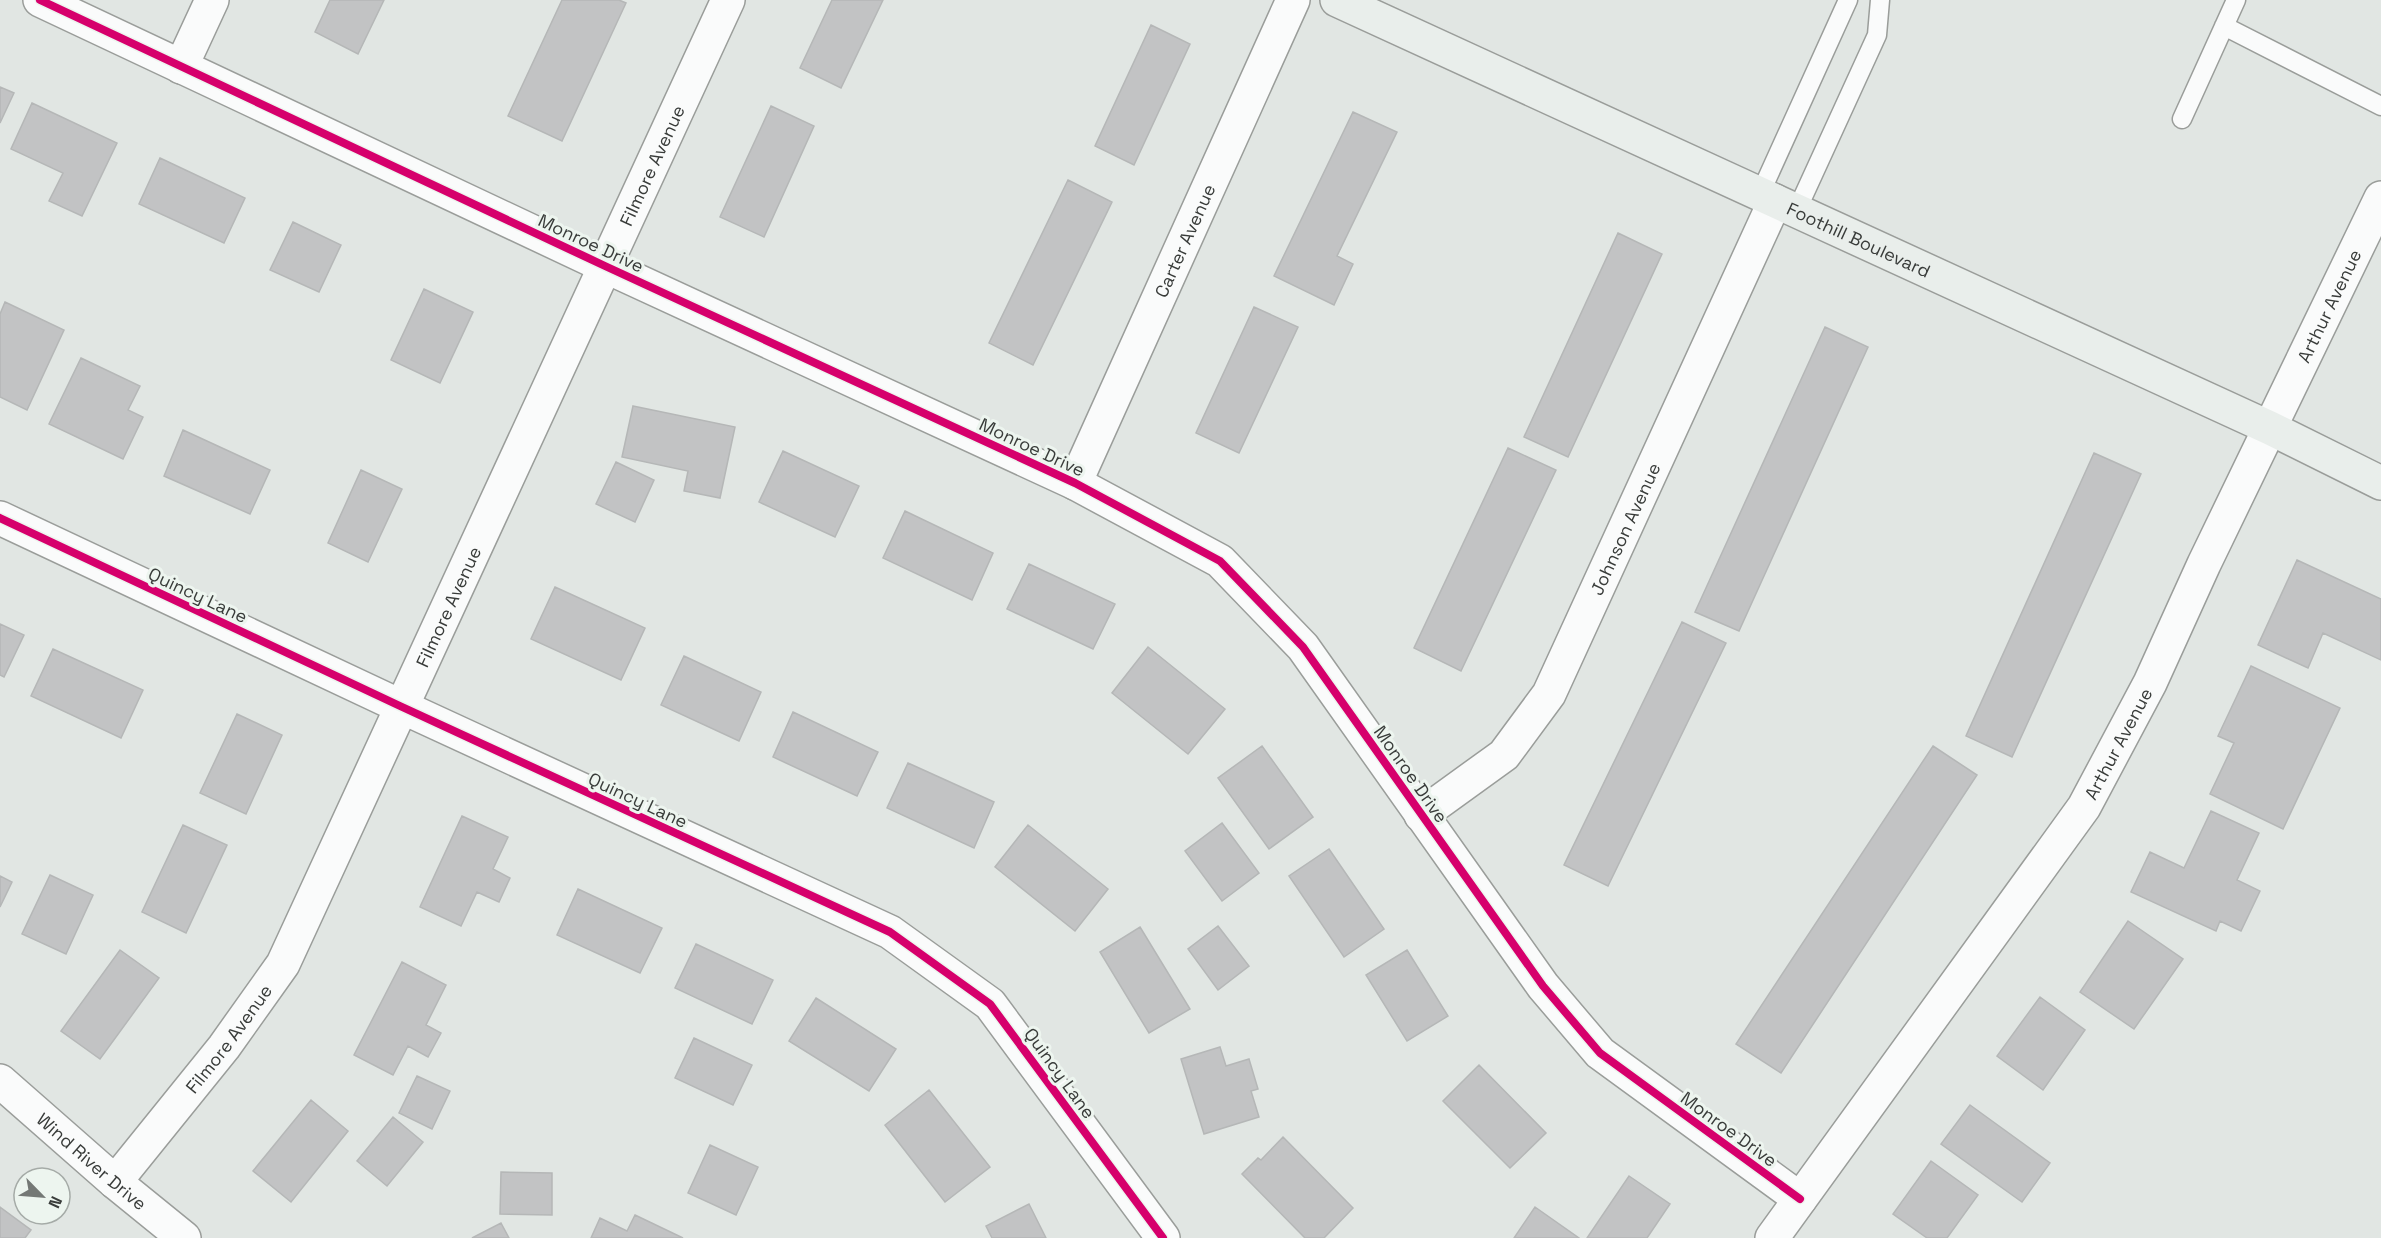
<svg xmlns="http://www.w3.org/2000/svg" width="2381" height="1238" viewBox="0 0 2381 1238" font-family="'Space Grotesk',sans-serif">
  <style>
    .building { fill: #c2c3c4; stroke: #b5b7b7; stroke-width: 1.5 }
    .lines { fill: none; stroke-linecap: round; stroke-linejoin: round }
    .lane-casing { stroke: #9a9d9a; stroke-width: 21 }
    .street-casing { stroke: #9a9d9a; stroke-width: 36 }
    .secondary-casing { stroke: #9a9d9a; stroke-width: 36 }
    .lane { stroke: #fafbfb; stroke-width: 18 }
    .street { stroke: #fafbfb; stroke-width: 33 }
    .secondary { stroke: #e9eeeb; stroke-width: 33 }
    .cycleway-casing { stroke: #edf5ef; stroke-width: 11 }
    .cycleway { stroke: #d6006c; stroke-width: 8 }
    .labels { text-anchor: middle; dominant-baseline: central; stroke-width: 6; stroke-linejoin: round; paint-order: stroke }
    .street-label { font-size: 18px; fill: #393c3a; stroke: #edf5ef }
  </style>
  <rect width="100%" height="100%" fill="#e1e6e3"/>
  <path class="building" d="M330,0h54l-26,54 -43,-22z
    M562,0h57l7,3 -64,138 -54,-25z
    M832,0h51l-42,88 -41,-20z
    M1151,25l39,19 -56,121 -39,-19z
    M0,87l14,6 -14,30z
    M32,103l85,40 -35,73 -33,-15 14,-28 -52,-24z
    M771,106l43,20 -50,111 -44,-20z
    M1353,112l44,20 -60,124 16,8 -19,41 -60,-29z
    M160,158l85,40 -21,45 -85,-39z
    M1068,180l44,22 -79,163 -44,-22z
    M293,222l48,23 -22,47 -49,-22z
    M1618,233l44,21 -94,203 -44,-20z
    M424,289l49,23 -33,71 -49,-23z
    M5,302l59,28 -37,80 -27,-13v-83z
    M1254,307l44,20 -59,126 -43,-20z
    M1825,327l43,20 -129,284 -44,-19z
    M81,358l59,28 -12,24 15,7 -20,42 -74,-35z
    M633,406l102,21 -15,71 -36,-7 4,-20 -66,-14z
    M183,430l87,40 -20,44 -86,-38z
    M1508,448l48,22 -95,201 -47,-23z
    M783,451l76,35 -24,51 -76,-35z
    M2094,453l47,21 -129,283 -46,-21z
    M616,462l38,18 -19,42 -39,-18z
    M361,470l41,19 -34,73 -40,-19z
    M905,511l88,42 -21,47 -89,-42z
    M2297,560l84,39v61l-58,-27 -15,35 -50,-23z
    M1029,564l86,40 -22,45 -86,-40z
    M555,587l90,41 -24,52 -90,-41z
    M1682,622l44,21 -118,243 -44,-21z
    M0,624l24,11 -20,42 -4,-2z
    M1148,647l77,62 -37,45 -76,-61z
    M53,649l90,41 -22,48 -90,-42z
    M684,656l77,36 -22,49 -78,-36z
    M2251,666l89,42 -57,121 -73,-35 24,-51 -16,-7z
    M793,712l85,40 -21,44 -84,-39z
    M237,714l45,21 -36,79 -46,-21z
    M1262,746l51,71 -44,32 -51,-71z
    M1933,746l44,29 -196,298 -45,-29z
    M908,763l86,39 -20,46 -87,-40z
    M2211,811l48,22 -22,47 23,11 -19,40 -21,-10 -4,10 -85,-39 19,-40 34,16z
    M462,816l46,21 -15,32 17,9 -11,24 -22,-10 -16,34 -41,-19z
    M1222,823l37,50 -37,28 -37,-50z
    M183,825l44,20 -41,88 -44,-21z
    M1028,825l80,64 -33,42 -80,-64z
    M1329,849l55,80 -40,28 -55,-81z
    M50,875l43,20 -27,59 -44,-20z
    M0,876l12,6 -12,25z
    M578,889l84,39 -22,45 -83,-38z
    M2128,921l55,38 -49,70 -54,-37z
    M1218,926l31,40 -31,24 -30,-41z
    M1140,927l50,82 -41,24 -49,-81z
    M696,944l77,36 -21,44 -77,-36z
    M120,950l39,28 -59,81 -39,-28z
    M1407,950l41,66 -41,25 -41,-66z
    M402,962l44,23 -20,40 15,8 -13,24 -20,-11 -15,29 -39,-20z
    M2040,997l45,33 -42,60 -46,-34z
    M816,998l80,51 -27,42 -80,-50z
    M694,1038l58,27 -19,40 -58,-27z
    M1220,1047l6,19 23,-7 9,30 -7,2 8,26 -55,17 -23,-75z
    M1479,1065l67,68 -36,35 -67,-67z
    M417,1076l33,15 -18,38 -33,-16z
    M929,1090l61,77 -45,35 -60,-77z
    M311,1100l37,31 -57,71 -38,-31z
    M1970,1105l80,58 -28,39 -81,-58z
    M393,1117l30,25 -36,44 -30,-25z
    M1283,1137l70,71 -29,30h-19l-63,-64 16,-16 3,2z
    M710,1145l48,22 -22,48 -48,-22z
    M1931,1161l47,34 -31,43h-20l-34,-24z
    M501,1172l51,1v42l-52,-1z
    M1629,1176l41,28 -23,34h-60z
    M1029,1204l17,34h-54l-6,-12z
    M0,1207l31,23 -6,8h-25z
    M1535,1207l44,31h-65z
    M635,1215l48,23h-92l9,-20 27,13z
    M501,1223l8,15h-37z"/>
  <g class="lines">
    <defs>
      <path id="lane" d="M2224,26l157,80
        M2182,119l54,-119
        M1760,194l88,-194
        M1796,212l81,-177 3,-35"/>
      <g id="street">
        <path d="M40,0l565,266 470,217 145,78 83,86 240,339 57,67 200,146"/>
        <path d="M181,67l31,-67"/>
        <path id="s1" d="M1075,483l218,-483"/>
        <path d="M0,518l400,188 490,226 100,72 173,234"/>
        <path id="s2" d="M1421,815l83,-60 45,-61 226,-493"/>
        <path id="s3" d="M0,1081l115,101 69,56"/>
        <path id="s4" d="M115,1182l109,-135 59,-83 445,-964"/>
        <path id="s5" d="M1772,1238l312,-431 66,-124 54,-119 177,-366"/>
      </g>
      <g id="secondary">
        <path id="s6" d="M1337,0l933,428 111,55"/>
      </g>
    </defs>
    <use href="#lane" class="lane-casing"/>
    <use href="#street" class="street-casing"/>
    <use href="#secondary" class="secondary-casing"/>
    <use href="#lane" class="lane"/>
    <use href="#street" class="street"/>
    <use href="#secondary" class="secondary"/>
    <defs>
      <path id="cycleway" d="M40,0l565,266 470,217 145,78 83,86 240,339 57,67 200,146
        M0,518l400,188 490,226 100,72 173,234"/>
    </defs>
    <use href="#cycleway" class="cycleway-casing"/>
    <use href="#cycleway" class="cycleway"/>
  </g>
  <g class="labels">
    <g class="street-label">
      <text stroke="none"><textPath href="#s4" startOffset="1155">Filmore Avenue</textPath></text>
      <text stroke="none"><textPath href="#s6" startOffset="574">Foothill Boulevard</textPath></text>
      <text stroke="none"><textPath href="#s1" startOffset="266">Carter Avenue</textPath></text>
      <text transform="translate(591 243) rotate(25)">Monroe Drive</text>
      <text stroke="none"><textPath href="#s5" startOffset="1090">Arthur Avenue</textPath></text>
      <text transform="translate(1032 447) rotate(25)">Monroe Drive</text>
      <text stroke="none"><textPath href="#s2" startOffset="360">Johnson Avenue</textPath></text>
      <text transform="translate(198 595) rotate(25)">Quincy Lane</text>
      <text stroke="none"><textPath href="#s4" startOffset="669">Filmore Avenue</textPath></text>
      <text stroke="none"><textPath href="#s5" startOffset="604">Arthur Avenue</textPath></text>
      <text transform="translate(1411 774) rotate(55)">Monroe Drive</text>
      <text transform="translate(638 800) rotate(25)">Quincy Lane</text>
      <text stroke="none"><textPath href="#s4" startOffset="183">Filmore Avenue</textPath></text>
      <text transform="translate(1060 1073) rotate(54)">Quincy Lane</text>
      <text transform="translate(1729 1129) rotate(36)">Monroe Drive</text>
      <text stroke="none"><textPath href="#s3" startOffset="122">Wind River Drive</textPath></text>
    </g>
  </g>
  <g transform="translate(42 1196) rotate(115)"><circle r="28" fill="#edf5ef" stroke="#a5aba7" stroke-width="1.5"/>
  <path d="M0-4.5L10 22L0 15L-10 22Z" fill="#747875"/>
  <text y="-9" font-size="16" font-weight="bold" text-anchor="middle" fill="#393c3a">N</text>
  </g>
</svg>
